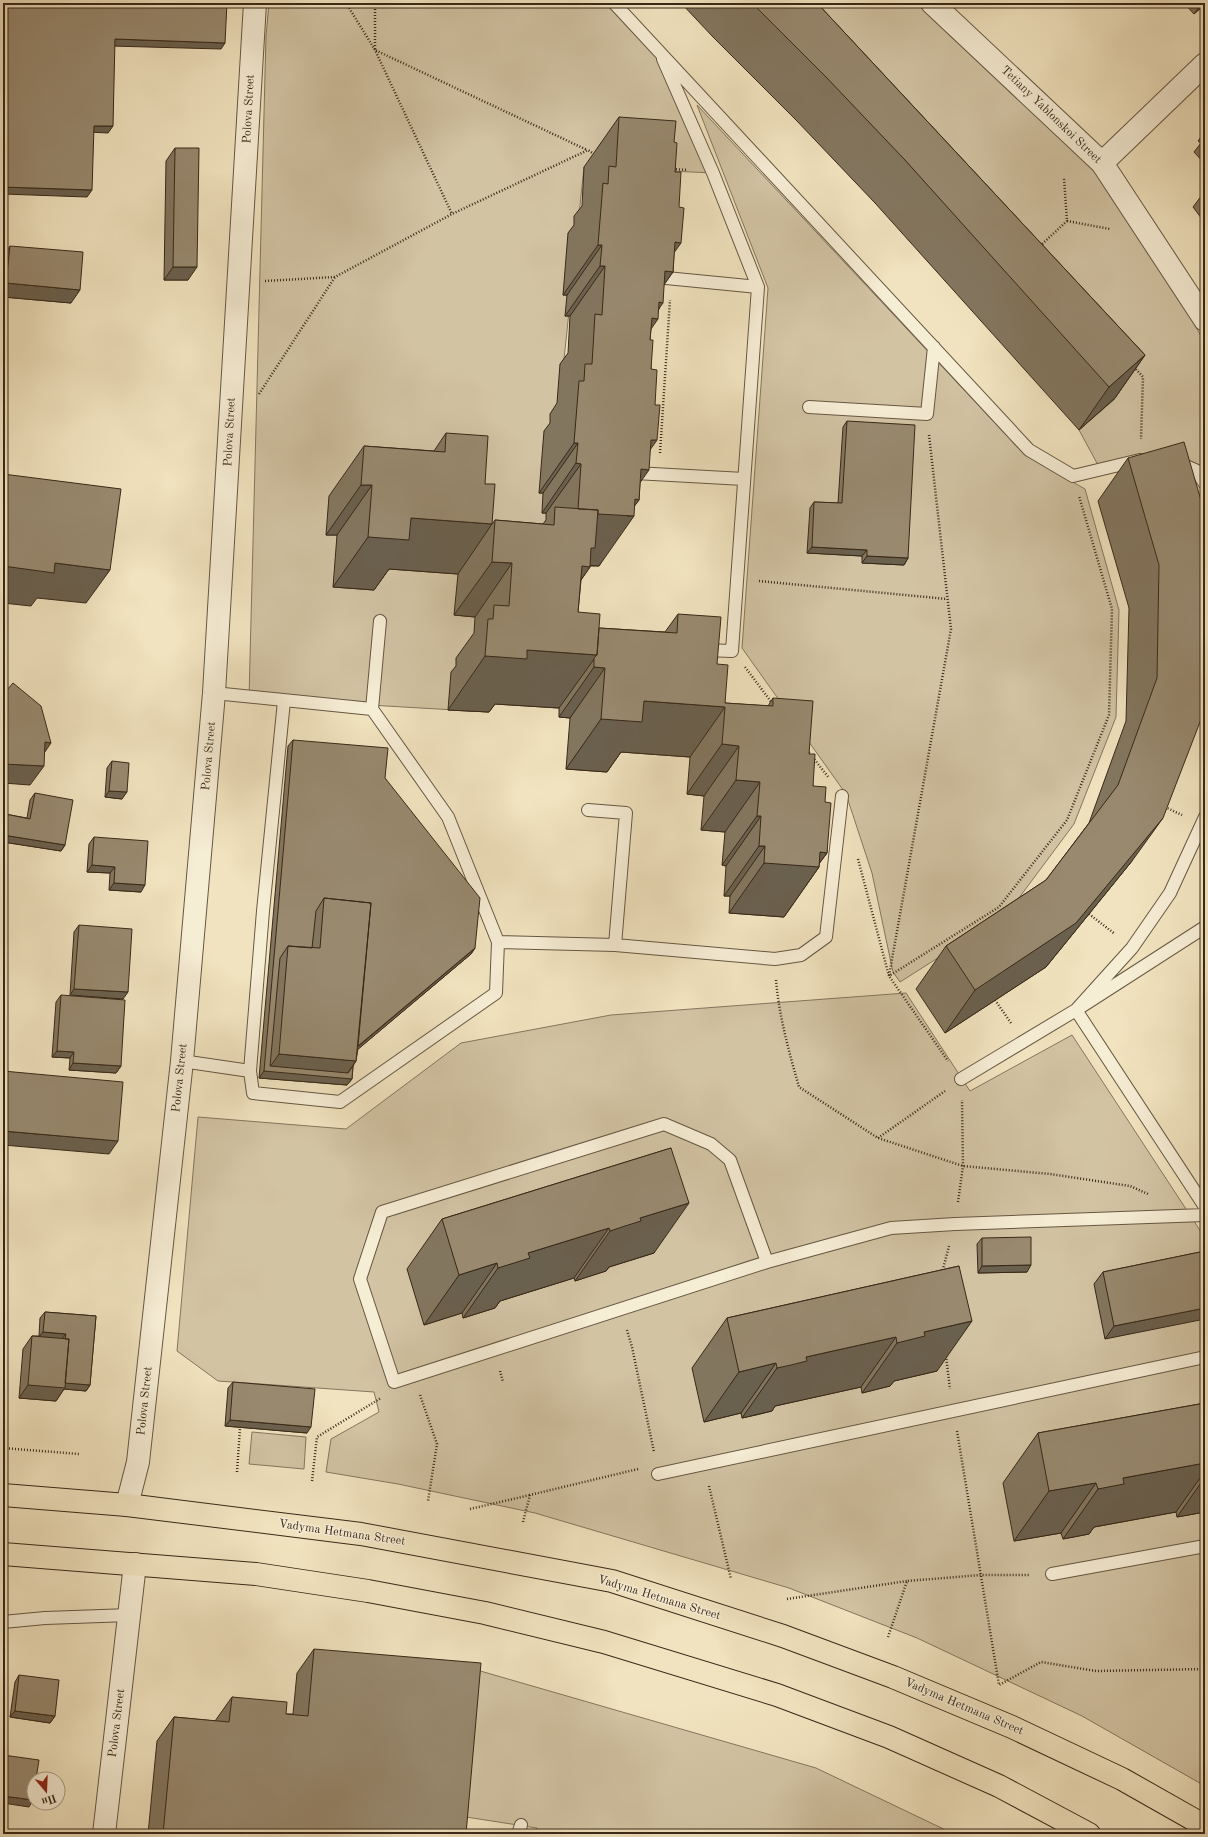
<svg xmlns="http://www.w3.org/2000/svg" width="1208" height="1837" viewBox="0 0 1208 1837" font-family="'Old Standard TT',serif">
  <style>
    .green { fill: #d2c3a3; stroke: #85765e }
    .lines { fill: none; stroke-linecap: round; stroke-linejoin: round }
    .lane-casing { stroke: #665742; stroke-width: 14 }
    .street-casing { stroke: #665742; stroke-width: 24 }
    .primary-casing { stroke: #382818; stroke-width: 24 }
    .path { stroke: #382818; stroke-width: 2.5; stroke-dasharray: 1 2; stroke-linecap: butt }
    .lane { stroke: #f6edd5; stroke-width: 12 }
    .street { stroke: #f6edd5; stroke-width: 22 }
    .primary { stroke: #f1e3bf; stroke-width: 22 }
    .wall { fill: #83765f; stroke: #382818 }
    .shaded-wall { fill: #6a604e; stroke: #382818 }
    .building { fill: #98896f; stroke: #382818 }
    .labels { text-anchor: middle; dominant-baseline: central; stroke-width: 3; stroke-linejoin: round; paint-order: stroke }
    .street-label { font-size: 12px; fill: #382818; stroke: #f6edd5 }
  </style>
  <rect width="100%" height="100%" fill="#f1e3bf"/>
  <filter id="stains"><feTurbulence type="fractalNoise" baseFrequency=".005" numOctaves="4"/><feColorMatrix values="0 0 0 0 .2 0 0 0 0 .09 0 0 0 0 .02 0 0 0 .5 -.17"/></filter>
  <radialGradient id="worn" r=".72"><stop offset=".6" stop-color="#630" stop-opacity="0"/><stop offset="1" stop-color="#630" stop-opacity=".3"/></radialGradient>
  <path class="green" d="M269,3h345l45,48 54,122 -129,-6 -41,395 -54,150 -240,-14 17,-662z
    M746,3h188l168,160 103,180v134l-107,-12 -19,-35 36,-31z
    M697,105l328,350 60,34 34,121 -3,107 -42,107 -67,90 -107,68 -7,-10 -21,-99 -26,-79 -104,-146 26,-360z
    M906,993l64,98 102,-56 133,203v548l-123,-70 -165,-78 -128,-50 -254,-75 -137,-29 -72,-12 5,-33 48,-27 -5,-20 -156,-11 -41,-30 21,-234 148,12 115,-86 150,-28z
    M252,1432l54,5 -2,32 -55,-5z
    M463,1666l353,102 138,66h-419l2,-6 -84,-13z"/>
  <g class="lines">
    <defs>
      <path id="lane" d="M614,3l415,447 44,26 67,-16
        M663,59l50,114 45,114 -26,364 -29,-1
        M656,277l102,10
        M809,407l118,7 7,-67
        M1177,462l20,9 8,13
        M635,473l109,6
        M214,693l158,16 76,108 50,125 -2,51 -156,109 -87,-9 -3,-22
        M372,709l8,-88
        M588,810l38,3 -11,132
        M1205,817l-35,76 -38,55 -56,62 129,197
        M498,942l117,3 160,14 26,-4 25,-18 16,-141
        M182,1061l68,10 13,-160 21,-210
        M961,1079l115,-69 129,-83
        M767,1262l-37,-102 -19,-16 -47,-20 -282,88 -22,67 34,103 373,-120 124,-34 64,-4 250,-9
        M658,1474l547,-117
        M1052,1574l153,-28
        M3,1622l42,-4 85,-3
        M518,1834l3,-9"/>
      <path id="street" d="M932,3l170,160 103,157
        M1102,163l103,-99
        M127,1505l11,-43 44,-401 32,-368 41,-690
        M104,1834l31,-270"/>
      <path id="primary" d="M3,1495l124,10 234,29 251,47 171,55 110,41 119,50 110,52 83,47
        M3,1554l253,20 112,17 117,22 119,29 173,53 112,42 110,49 90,48"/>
    </defs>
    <use href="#lane" class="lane-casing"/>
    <use href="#street" class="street-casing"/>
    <use href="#primary" class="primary-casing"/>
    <path class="path" d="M346,3l29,47 77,164
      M375,3v47l212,100
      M673,169l15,1
      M1067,221l43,8
      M1040,246l27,-25 -3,-43
      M265,281l70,-4 117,-63 136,-64 9,6
      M1134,367l9,10 -2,62
      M259,394l76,-117
      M929,435l22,194 -62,347 59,85
      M660,453l10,-153
      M759,581l188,18
      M745,667l27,36
      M807,750l22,28
      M1165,807l17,8
      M858,859l31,117 110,-69 68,-87 42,-105 3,-106 -33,-113
      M1089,914l26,20
      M776,980c3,36 13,72 23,107l79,51 85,28 87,8 80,12 18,8
      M995,1000l16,23
      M878,1138l67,-47
      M958,1202l5,-36 -1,-66
      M942,1273l7,-27
      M627,1330l5,17 22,105
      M946,1356l4,33
      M500,1371l3,11
      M420,1395l17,49 -9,57
      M957,1431l42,254 42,-23 55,9 109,-2
      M3,1448l76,6
      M237,1472l3,-44
      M312,1481l5,-44 64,-39
      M709,1486l22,93
      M470,1509l60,-14
      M523,1522l7,-27 108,-26
      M787,1599l120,-18
      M888,1637l19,-56 73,-6h50"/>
    <use href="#lane" class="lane"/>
    <use href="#street" class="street"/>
    <use href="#primary" class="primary"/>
  </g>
  <path class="wall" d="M681,3h136l328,352 -30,43 -36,32 -204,-227 -79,-83 -83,-83z
    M1184,3h21v1l-11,10z
    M619,117l55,25 1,30 -1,81 -1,19 -9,12 -5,25 -8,19 -1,12 1,29 -1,81 -10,32 -1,18 -5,6 -35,60h-9v1l-9,13 -3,32 21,16 66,4 13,-18 39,50 8,39 43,3 5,-8 36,56 4,32 12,16 2,51 -8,11v3l-35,50 -55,-4 1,-17h-6l2,-30 -4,-1 3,-33 -24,-2 3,-34 -17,-2 3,-37 -69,-5 -14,20 -41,-3 4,-51 -11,-1v-9l-64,-4 -6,8 -41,-2 3,-38 5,-6v-8l18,-25 1,-16 -21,-2 4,-41 -69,-5 -15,21 -41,-3 4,-52h-11l3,-39 35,-50 70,5 12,-18 39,51 7,40 3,-4 48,4 3,-4v-7h-4l1,-20h-4l5,-62 6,-8v-9l7,-11 3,-39 8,-11 2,-37h-5l2,-21h-4l5,-62 6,-8v-9l8,-10 2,-39z
    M1205,131v33l-11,-12 7,-9 -3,-2z
    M175,148l13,132h-24l2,-119z
    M1205,192v31l-12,-16 9,-12z
    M10,246l61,57 -68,-6v-41z
    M847,421l61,137 -4,7 -42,-2v-7l-55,-3 3,-45 4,-6 24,1 5,-76z
    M1128,458l77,56 -73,347 -86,106 -101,66 -29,-44 30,-43 100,-66 43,-57 37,-102 3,-113 -31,-107z
    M293,740l92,38 90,170 -4,6 -113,95 -2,12 -3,5 -1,13 -5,6 -88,-7 29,-332z
    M112,761l10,38 -17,-2 2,-29z
    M35,793l30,52 -4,6 -58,-9v-25l2,-3 22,4 3,-18z
    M94,837l47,55 -32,-2 1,-17 -23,-1 2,-28z
    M79,925l44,74 -53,-4 4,-63z
    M61,995l60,71 -5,7 -47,-3 1,-12 -18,-1 4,-55z
    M671,1148l-17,105 -45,14 -3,4 -16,5 -15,5 -1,-3 -74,23 -5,7 -32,10 -1,-5 -38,12 -17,-56 35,-50z
    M982,1238l45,34 -49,1 -1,-29z
    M1205,1251l-100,88 -11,-55 9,-12z
    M959,1266l-22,105 -43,10 -4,5 -28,7 -1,-6 -86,19 -3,5 -16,4 -14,3 -1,-5 -37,9 -12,-54 35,-50z
    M45,1312l51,4 -6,69 -4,6 -22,-2 -8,12 -37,-3 4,-49 9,-13h7l1,-18z
    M233,1382l74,51 -82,-7 3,-38z
    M1205,1403v109l-28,5 -1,-5 -82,15 -5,7 -26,5 -2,-6 -47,8 -11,-58 35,-50z
    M314,1649l152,185h-318l9,-93 17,-24 41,4 17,-24 54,17h7l4,-41z
    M19,1675l36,41 -5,7 -40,-6 5,-35z"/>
  <path class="shaded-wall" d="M1202,3h3v1l-11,10z
    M115,39l110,4 -4,6 -110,-3z
    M94,126h19l-5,7 -19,-1z
    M3,187l89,3 -5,7 -84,-3z
    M675,242l6,1 -35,49z
    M598,245h4l-35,50h-4z
    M600,266h5l-35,50h-5z
    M173,267h24l-9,13h-24z
    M665,271l8,1 -35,50z
    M6,283l74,7 -9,13 -68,-6v-9z
    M659,302l4,1 -35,49z
    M652,318l6,1 -35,50z
    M1145,355l-30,43 -36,32 30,-43z
    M651,440h6l-35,50z
    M574,443h4l-35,50h-4z
    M576,463l5,1 -35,49h-4z
    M641,469l8,1 -32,45 18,-16 4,1 -12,16h7l-35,50 -16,-1 7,2 -38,54 -9,-59z
    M361,485h11l-35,50h-11z
    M411,518l81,6 -34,50 -69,-5 -15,21 -41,-3 35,-50z
    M812,547l55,3 -5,6 -55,-3z
    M867,556l41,2 -4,7 -42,-2z
    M492,562l20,1 -37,54 -21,-2z
    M55,563l55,7 -24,33 -49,-5 -6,8 -28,-3v-37z
    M527,650l70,5 -38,53 -64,-4 -6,8 -41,-2 37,-54z
    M594,667l11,1 -35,50 -11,-1z
    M644,701l81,6 -35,50 -69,-5 -14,20 -41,-3 35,-50z
    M45,742l6,1 -13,19z
    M722,744l17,2 -35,50 -17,-2z
    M3,764l41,2 -14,19 -27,-2z
    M736,780l24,2 -35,50 -24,-2z
    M109,791l18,1 -5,7 -17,-2z
    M757,816h4l-35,50 -4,-1z
    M1163,818l-31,43 -86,106 -101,66 30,-43z
    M3,835l62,10 -4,6 -58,-9z
    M759,846h6l-35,50h-6z
    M820,852l7,1 -10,13 2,1 -35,50 -55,-4 35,-50z
    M92,865l23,2 -5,6 -23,-1z
    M114,883l31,2 -4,7 -32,-2z
    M475,948l-4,6 -121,102 4,-6z
    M74,989l54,3 -5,7 -53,-4z
    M57,1051l17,1 -4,6 -18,-1z
    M279,1054l77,7 -12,17 8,1 -5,6 -88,-7 5,-7h3z
    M73,1063l48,3 -5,7 -47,-3z
    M3,1131l115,10 -9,13 -106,-9z
    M689,1203l-35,50 -45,14 -3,4 -31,10 35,-50 30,-13z
    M609,1228l-35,50 -74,23 -5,7 -32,10 35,-50 30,-15z
    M497,1263l-35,50 -38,12 35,-50z
    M1031,1265l-4,7 -49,1 4,-7z
    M1205,1308v11l-100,20 9,-13z
    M972,1321l-35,50 -43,10 -4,5 -28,7 35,-50 27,-11z
    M43,1332l23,2 -5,6 -23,-2z
    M896,1337l-35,50 -86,19 -3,5 -30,7 35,-50 29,-11z
    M776,1363l-35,50 -37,9 35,-50z
    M61,1382l29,3 -4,6 -22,-2 -8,12 -37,-3 9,-13z
    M230,1420l81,7 -4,6 -82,-7z
    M1205,1463v8l-29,41 -82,15 -5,7 -26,5 35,-50 25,-11z
    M1205,1477v35l-28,5z
    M1096,1483l-35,50 -47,8 35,-50z
    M15,1711l40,5 -5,7 -40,-6z
    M3,1796l30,4 -4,7 -26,-4z"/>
  <path class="building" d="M3,3h224l-2,40 -110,-4 -2,87h-19l-2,64 -89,-3z
    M752,3h65l328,352 -36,32 -204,-227 -79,-83z
    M619,117l57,4 -2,21 3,1 -2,29h6l-2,35 5,1 -3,35 -6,-1 -2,30 -8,-1 -2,32 -4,-1 -1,17 -6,-1 -2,22h3l-2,29 6,1 -2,35h5l-3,35h-6l-2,30 -8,-1 -2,31 -4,-1 -1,17 -36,-2v-4l-20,-1 3,-45 -5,-1 2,-20h-4l5,-62h5l1,-17h7l3,-50 7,1 3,-49h-5l2,-21h-4l5,-62 5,1 1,-18 7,1z
    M175,148h24l-2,119h-24z
    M1205,192v7l-3,-4z
    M10,246l73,6 -3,38 -74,-7z
    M847,421l68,4 -7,133 -41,-2v-6l-55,-3 2,-45 28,1z
    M446,433l42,3 -3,48h10l-3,40 -81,-6 -2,22 -41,-3 4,-52h-11l3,-39 81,6z
    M1184,442l21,72v195l-42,109 -87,105 -101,67 -29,-44 100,-66 72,-95 39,-107 2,-113 -31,-107z
    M3,474l118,15 -11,81 -55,-7 -1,10 -51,-7z
    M555,507l43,3 -3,38h-4l-1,19 -8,-1 -4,46 22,2 -3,41 -70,-5v9l-42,-3 3,-37h5l1,-14 15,1 3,-43 -20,-1 3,-42 59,5z
    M678,614l43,3 -4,47 11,1 -3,38 48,3v-8l40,3 -4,53h6l-2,32 13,1 -1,15 6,1 -4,50 -7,-1 -1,15 -55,-4 1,-17h-6l2,-30h-4l3,-34 -24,-2 3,-34 -17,-2 3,-37 -81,-6 -2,21 -41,-3 4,-51 -11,-1v-9l3,-3 2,-27 78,5z
    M13,683l28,23 10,37 -6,-1 -1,24 -41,-2v-75l3,2z
    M293,740l95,8 -3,30 95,120 -5,50 -117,98 13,-143 -47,-5 -8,13 -4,37 -24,-2 -8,12 -10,108 78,7 5,-7 -1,13 -88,-8z
    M112,761l17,2 -2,29 -18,-1z
    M35,793l38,7 -8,45 -62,-10v-9l2,-12 25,5z
    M94,837l54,4 -3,44 -31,-2 1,-16 -23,-2z
    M324,898l47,5 -15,158 -77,-7 9,-108 32,2z
    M79,925l53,4 -4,63 -54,-3z
    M61,995l64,5 -4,66 -48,-3 1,-11 -17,-1z
    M3,1071l120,11 -5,59 -115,-10z
    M671,1148l18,55 -49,15 1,3 -16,5 -15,5 -1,-3 -81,25 2,5 -32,10 -1,-5 -38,12 -17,-56z
    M1031,1237v28l-49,1v-28z
    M1205,1251v57l-91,18 -11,-54z
    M959,1266l13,55 -48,11 1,4 -28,7 -1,-6 -90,20 1,4 -16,4 -14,3 -1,-5 -37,9 -12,-54z
    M45,1312l51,4 -6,69 -25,-2 4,-44h-4l1,-5 -23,-2z
    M32,1336l37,3 -4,49 -37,-3z
    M233,1382l82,7 -4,38 -81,-7z
    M1205,1403v60l-82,15 1,6 -26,5 -2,-6 -47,8 -11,-58z
    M314,1649l167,14 -15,171h-303l11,-117 55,5 3,-25 55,5 -1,12 22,2z
    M19,1675l40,5 -4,36 -40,-5z
    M3,1755l36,5 -3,19h-2v15l-1,6 -30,-4z
    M3,1831l25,3h-25z"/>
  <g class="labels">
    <g class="street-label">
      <text transform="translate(249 109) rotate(-87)">Polova Street</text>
      <text transform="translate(1051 115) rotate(44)">Tetiany Yablonskoi Street</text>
      <text transform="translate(230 432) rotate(-87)">Polova Street</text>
      <text transform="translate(209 756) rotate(-85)">Polova Street</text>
      <text transform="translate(180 1078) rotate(-84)">Polova Street</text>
      <text transform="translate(145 1401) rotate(-84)">Polova Street</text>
      <text transform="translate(342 1533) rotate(8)">Vadyma Hetmana Street</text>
      <text transform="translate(659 1598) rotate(17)">Vadyma Hetmana Street</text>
      <text transform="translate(964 1707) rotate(23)">Vadyma Hetmana Street</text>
      <text transform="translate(117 1723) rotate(-83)">Polova Street</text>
    </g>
  </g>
  <rect width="1208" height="1837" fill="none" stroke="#f1e3bf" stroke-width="16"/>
  <rect x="4" y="4" width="1200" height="1829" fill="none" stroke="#382818" stroke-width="2"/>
  <rect x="8" y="8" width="1192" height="1821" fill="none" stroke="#382818"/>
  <g transform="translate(46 1791) rotate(161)"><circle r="19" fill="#f6edd5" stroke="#aa9e89"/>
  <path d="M0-3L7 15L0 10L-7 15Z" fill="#8f2418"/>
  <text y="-6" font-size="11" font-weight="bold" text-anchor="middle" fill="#382818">Пн</text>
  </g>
  <rect width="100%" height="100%" filter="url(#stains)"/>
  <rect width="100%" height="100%" fill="url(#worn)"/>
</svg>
